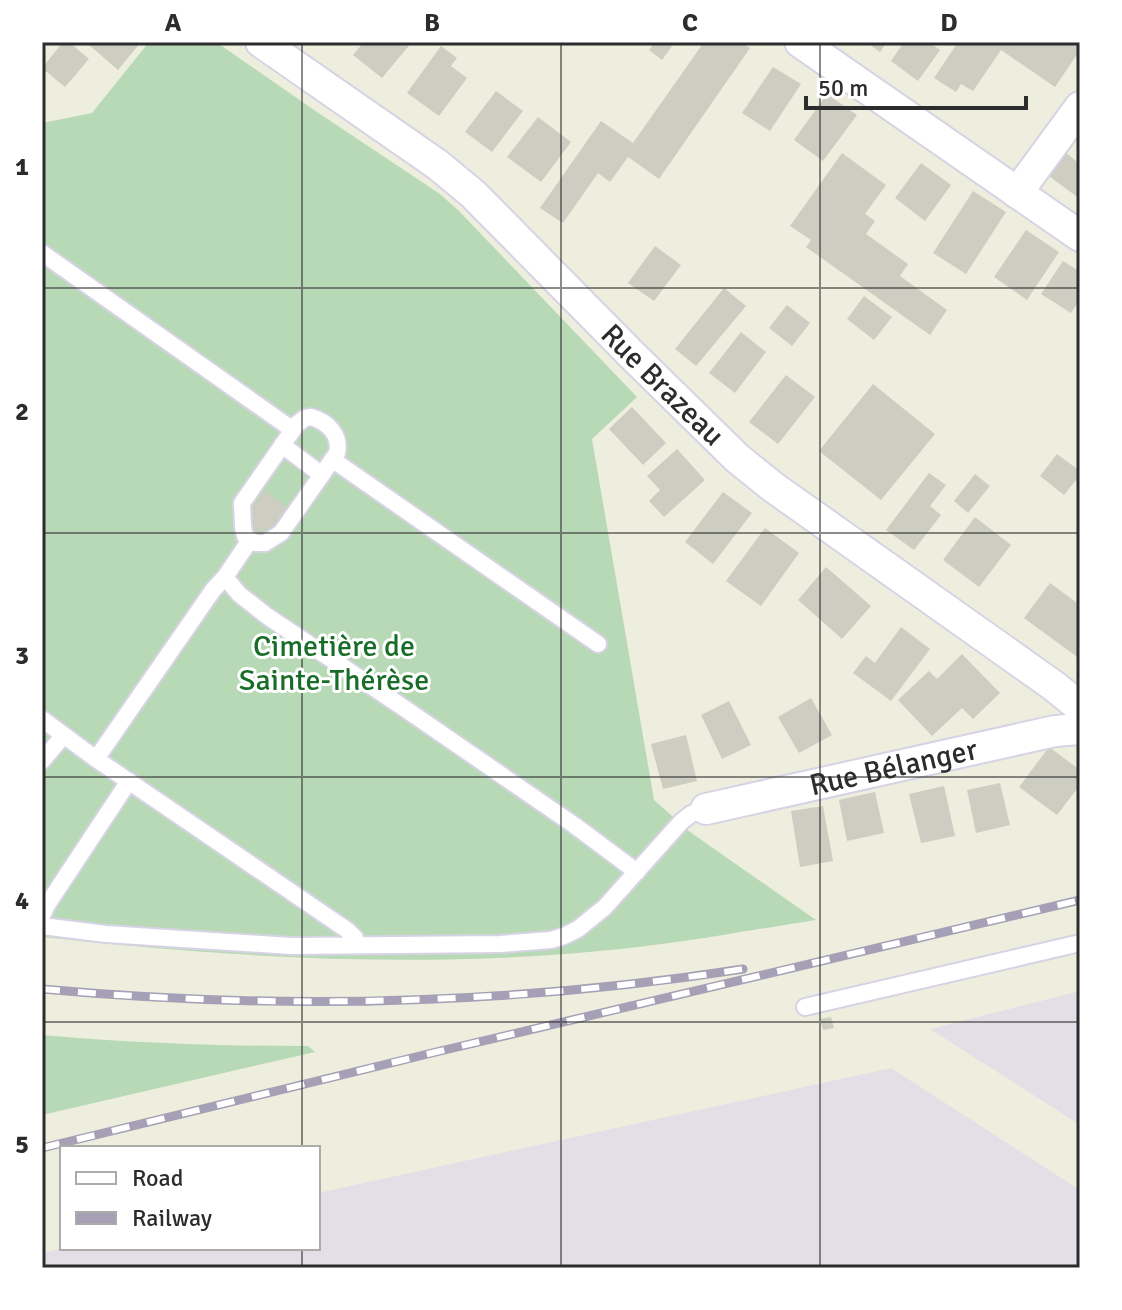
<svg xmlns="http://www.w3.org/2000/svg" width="1122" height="1310" viewBox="0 0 1122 1310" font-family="Signika,sans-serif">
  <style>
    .industrial { fill: #e4dfe7 }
    .cemetery { fill: #b8d9b5 }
    .building { fill: #cdcdc1 }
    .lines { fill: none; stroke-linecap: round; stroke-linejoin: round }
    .service-casing { stroke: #d7d3e5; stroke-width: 20 }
    .minor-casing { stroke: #d7d3e5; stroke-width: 34 }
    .service { stroke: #fff; stroke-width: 16 }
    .minor { stroke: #fff; stroke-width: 30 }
    .rail-casing { stroke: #a6a0b7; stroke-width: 9 }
    .rail { stroke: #fff; stroke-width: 6; stroke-dasharray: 18; stroke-linecap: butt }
    .grid { fill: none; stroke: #2c2c2c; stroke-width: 2; stroke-opacity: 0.55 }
    .labels { text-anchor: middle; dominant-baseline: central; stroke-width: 6; stroke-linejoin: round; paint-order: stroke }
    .street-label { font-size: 30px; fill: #2c2c2c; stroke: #fff }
    .park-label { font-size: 30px; fill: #186e28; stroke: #fff }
    .neatline { fill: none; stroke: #2c2c2c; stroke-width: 3 }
    .grid-label { font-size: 26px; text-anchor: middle; font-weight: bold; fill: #2c2c2c }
  </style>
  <rect width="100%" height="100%" fill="#eeeede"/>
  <path class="industrial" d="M1080,991v134l-150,-96z
    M891,1068l189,122v78h-1038v-15l23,-5h253v-55z"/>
  <path class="cemetery" d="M149,42h67l98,68 126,84 19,17 178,186 -45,42 62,361 36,32 126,88c-72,11 -144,25 -216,31 -185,18 -373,6 -558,-14v-814l50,-10z
    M42,1035c88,8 177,11 266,11l7,6 -273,63z"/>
  <path class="building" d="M63,42h6l20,17 -24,28 -23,-19z
    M89,42h52l-23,28 -30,-26z
    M364,42h48l-30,36 -29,-23z
    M649,42h26l-13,18 -13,-10 4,-5z
    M704,42h37l9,6 -91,131 -31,-22 -18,25 -12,-9 -35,50 -23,-15 61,-87 32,22z
    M866,42h21l-7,10z
    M904,42h25l11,8 -22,31 -27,-20z
    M958,42h122v8l-25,37 -54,-37 -28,41 -12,-7 -5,8 -22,-14z
    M441,46l16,12 -6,8 16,12 -28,38 -32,-23z
    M773,67l28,17 -31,47 -28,-18z
    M496,91l27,20 -31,41 -27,-20z
    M827,94l30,21 -34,46 -29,-21z
    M538,117l33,25 -30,40 -34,-25z
    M842,153l44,32 -21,29 10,7 -9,13 42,30 -8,12 47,34 -17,25 -124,-88 5,-7 -21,-14z
    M1066,153l14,11v35l-31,-23z
    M921,163l30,22 -26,36 -30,-23z
    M973,191l33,21 -40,62 -33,-21z
    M1026,230l33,22 -32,48 -33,-23z
    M655,246l26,19 -27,36 -26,-18z
    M1063,261l17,11v27l-9,14 -30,-19z
    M724,288l22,18 -50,60 -21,-17z
    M864,296l28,21 -18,23 -27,-21z
    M787,305l23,18 -18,23 -23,-18z
    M741,332l25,20 -31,41 -26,-20z
    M786,375l29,22 -37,47 -29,-22z
    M873,384l62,50 -54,66 -62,-49z
    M632,407l34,36 -23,22 -34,-36z
    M677,449l28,31 -41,37 -15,-16 11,-11 -13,-14z
    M1057,454l23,17v4l-16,20 -24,-19z
    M929,473l17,12 -16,21 11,9 -27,35 -28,-20z
    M975,474l15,12 -22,27 -14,-12z
    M265,491l22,16 -17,23 -4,-3 -4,7 -14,-11 3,-4 -4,-4z
    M723,492l29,21 -39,51 -28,-22z
    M975,517l36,28 -32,42 -36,-27z
    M765,528l34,25 -38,53 -35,-25z
    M826,567l45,39 -29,33 -44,-39z
    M1050,583l30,22v54l-56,-41z
    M901,627l29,22 -39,52 -38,-28 13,-17 9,7z
    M962,654l38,39 -27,26 -11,-11 -30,28 -34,-36 31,-29 8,8z
    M811,698l21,37 -33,18 -21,-36z
    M729,701l22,44 -29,14 -21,-44z
    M686,735l11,46 -34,8 -12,-45z
    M1049,747l31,23v15l-23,30 -38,-28z
    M1000,783l10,42 -34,8 -9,-43z
    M944,786l11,50 -34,7 -12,-49z
    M875,792l9,41 -37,8 -8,-41z
    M823,806l10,55 -33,6 -9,-56z
    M831,1017l3,11 -11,2 -3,-11z"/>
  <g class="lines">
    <defs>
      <path id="service" d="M42,253l251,177
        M311,417c17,5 30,18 26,36l-56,80 -16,10h-9l-6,-3 -5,-4 -2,-9 -1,-24 55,-79 8,-6z
        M282,445l40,30
        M333,460l265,184
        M225,577l14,17 28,22 134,90 173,119 63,47
        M42,719l54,40 117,-169 12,-13 25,-37
        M96,759l251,171 8,8 2,7
        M42,761l22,-26
        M42,916l5,-11 82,-124
        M42,926l64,8 185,12 209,-2 51,-4 13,-4 14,-7 27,-22 76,-85 10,-8 15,-5
        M805,1007l275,-64"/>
      <g id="minor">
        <path id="s1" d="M261,42l177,123 35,29 158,160 106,104 36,29 281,199 26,21"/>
        <path d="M800,42l280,194"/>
        <path d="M1017,193l63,-86"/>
        <path id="s2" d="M706,809l349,-78 25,-2"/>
      </g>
    </defs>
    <use href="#service" class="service-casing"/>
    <use href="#minor" class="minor-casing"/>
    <use href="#service" class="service"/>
    <use href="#minor" class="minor"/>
    <defs>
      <path id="rail" d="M42,989c233,21 470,16 701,-20
        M42,1148l394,-96 644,-152"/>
    </defs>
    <use href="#rail" class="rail-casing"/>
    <use href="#rail" class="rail"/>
  </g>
  <path class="grid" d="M302,42v1106M561,42v1226M820,42v1226M42,288h1038M42,533h1038M42,777h1038M42,1022h1038M302,1248v20"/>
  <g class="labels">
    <g class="street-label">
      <text stroke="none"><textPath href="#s1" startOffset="530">Rue Brazeau</textPath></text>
      <text stroke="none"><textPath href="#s2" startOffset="192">Rue Bélanger</textPath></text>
    </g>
    <g class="park-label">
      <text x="334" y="646">Cimetière de<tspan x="334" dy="34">Sainte-Thérèse</tspan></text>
    </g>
  </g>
  <rect width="1122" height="1310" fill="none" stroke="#ffffff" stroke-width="88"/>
  <rect x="60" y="1146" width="260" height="104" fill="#ffffff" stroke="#ababab" stroke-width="2"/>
  <rect x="76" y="1172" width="40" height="12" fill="#ffffff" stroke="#ababab" stroke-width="2"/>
  <text x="132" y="1186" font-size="24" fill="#2c2c2c">Road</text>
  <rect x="76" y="1212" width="40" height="12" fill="#a6a0b7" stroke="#ababab" stroke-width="2"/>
  <text x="132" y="1226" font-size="24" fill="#2c2c2c">Railway</text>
  <path d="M806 96v12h220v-12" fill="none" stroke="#2c2c2c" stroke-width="4"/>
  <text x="818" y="96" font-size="24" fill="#2c2c2c" stroke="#ffffff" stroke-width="6" paint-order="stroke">50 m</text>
  <rect x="44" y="44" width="1034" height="1222" class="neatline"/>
  <g class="grid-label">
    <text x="173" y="31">A</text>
    <text x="432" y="31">B</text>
    <text x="690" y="31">C</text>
    <text x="949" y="31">D</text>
    <text x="22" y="175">1</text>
    <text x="22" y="420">2</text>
    <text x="22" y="664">3</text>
    <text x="22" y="909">4</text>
    <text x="22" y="1153">5</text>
  </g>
</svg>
